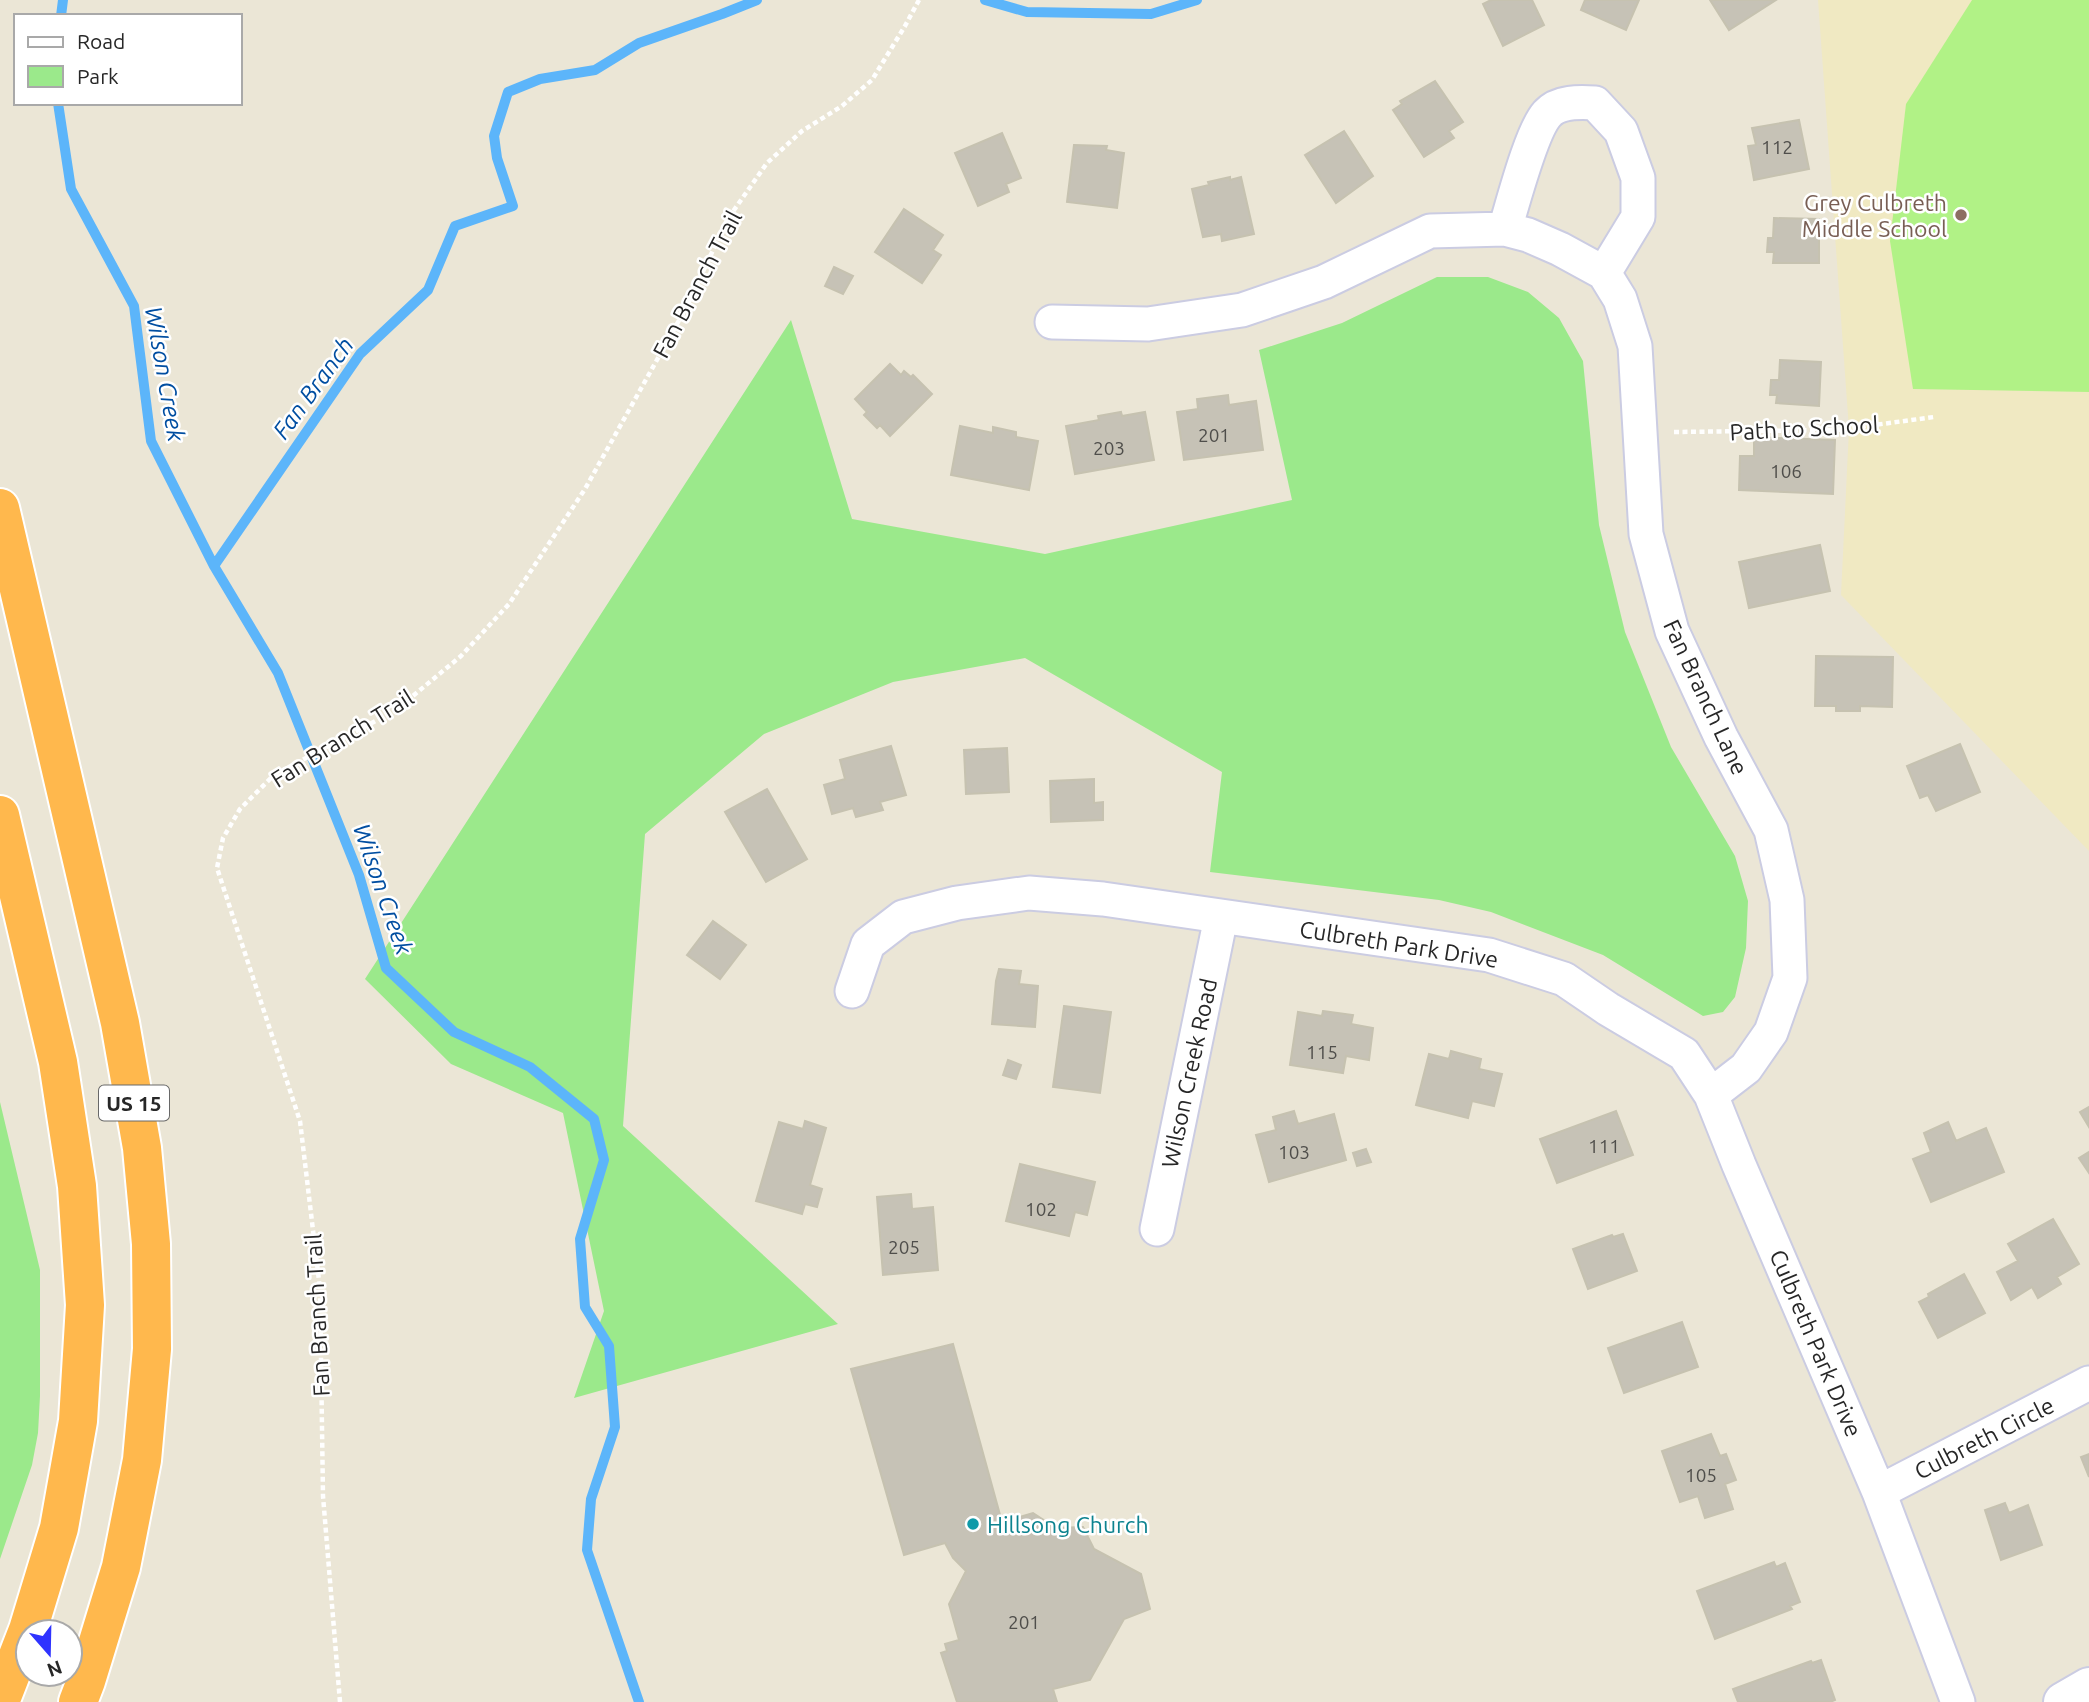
<svg xmlns="http://www.w3.org/2000/svg" width="2089" height="1702" viewBox="0 0 2089 1702" font-family="Ubuntu,sans-serif">
  <style>
    .education { fill: #f0e9c2 }
    .green { fill: #9be98b }
    .pitch { fill: #b1f286 }
    .lines { fill: none; stroke-linecap: round; stroke-linejoin: round }
    .stream { stroke: #5cb5fa; stroke-width: 10 }
    .building { fill: #c6c2b6; stroke: #c6c2b0; stroke-width: 2 }
    .street-casing { stroke: #cbcce2; stroke-width: 37 }
    .secondary-casing { stroke: #cbcce2; stroke-width: 42 }
    .highway-casing { stroke: #fff; stroke-width: 42 }
    .path { stroke: #fff; stroke-width: 4.5; stroke-dasharray: 5 3.5; stroke-linecap: butt }
    .street { stroke: #fff; stroke-width: 33 }
    .secondary { stroke: #fff; stroke-width: 38 }
    .highway { stroke: #ffb84d; stroke-width: 38 }
    .education-dot { fill: #8d6e63; stroke: #fff; stroke-width: 2.5 }
    .culture-dot { fill: #0f9aa8; stroke: #fff; stroke-width: 2.5 }
    .labels { text-anchor: middle; dominant-baseline: central; stroke-width: 5; stroke-linejoin: round; paint-order: stroke }
    .number-label { font-size: 19px; fill: #4f4e4b }
    .shield { fill: #fff; stroke: #686868; stroke-width: 2 }
    .shield-label { font-size: 21px; font-weight: bold; fill: #272727 }
    .education-label { font-size: 23px; fill: #785e54; stroke: #fff; text-anchor: end }
    .street-label { font-size: 23px; fill: #272727; stroke: #fff }
    .culture-label { font-size: 23px; fill: #0d838f; stroke: #fff; text-anchor: start }
    .water-label { font-size: 24px; font-style: italic; fill: #004ea1; stroke: #fff }
  </style>
  <rect width="100%" height="100%" fill="#ebe6d6"/>
  <path class="education" d="M1818,0h271v851l-248,-256 8,-166z"/>
  <path class="green" d="M1437,277h51l40,15 31,26 24,43 16,164 26,107 46,115 64,109 13,45 -2,47 -11,49 -12,15 -20,4 -100,-61 -112,-43 -52,-12 -229,-28 12,-100 -197,-114 -132,24 -129,52 -119,100 -22,292 215,198 -264,74 30,-87 -41,-198 -112,-49 -86,-85 426,-659 61,199 193,35 247,-54 -33,-150 83,-27z
    M0,1102l40,168v126l-2,37 -6,32 -32,94z"/>
  <path class="pitch" d="M1972,0h117v392l-176,-3 -23,-148 16,-137z"/>
  <g class="lines">
    <path class="stream" d="M985,0l42,12 124,2 46,-14
      M61,16l2,-16
      M58,103l13,86 63,117 17,135 63,125 64,107 81,202 27,93 68,64 76,35 64,52 10,41 -24,79 5,68 24,39 6,81 -24,72 -4,51 52,152
      M214,566l146,-212 68,-64 27,-64 58,-20 -16,-48 -3,-22 14,-44 32,-13 55,-9 44,-27 83,-29 35,-14"/>
  </g>
  <path class="building" d="M1491,0h41l12,25 -41,21 -20,-42z
    M1585,0h54l-13,30 -45,-20z
    M1710,0h66l-47,30z
    M1435,81l28,41 -14,9 5,7 -30,19 -31,-47 9,-6 -2,-3z
    M1799,120l10,49 -55,11 -6,-34 8,-1 -4,-17z
    M1344,131l29,45 -37,27 -31,-48z
    M1002,133l19,45 -15,6 3,8 -31,14 -23,-53z
    M1074,145l33,1 -1,4 18,3 -7,55 -50,-6z
    M1230,177v3l11,-3 13,57 -32,7 -1,-7 -18,3 -11,-48 17,-4 -1,-3z
    M904,209l39,26 -10,15 8,5 -19,28 -47,-31z
    M1774,218l45,1v44h-46l1,-11h-7l1,-14h5z
    M834,267l19,9 -10,18 -18,-8z
    M1780,360l41,2 -2,44 -43,-3 1,-8h-7l1,-15h8z
    M890,364l11,11 3,-4 7,6 2,-2 19,19 -42,42 -10,-11 -3,3 -13,-13 3,-3 -12,-13z
    M1228,395l1,10 27,-4 7,49 -79,10 -7,-48 21,-3 -1,-10z
    M1121,412l1,4 23,-4 9,48 -79,14 -9,-48 33,-6 -1,-4z
    M960,426l33,7v-6l23,5v5l22,4 -9,49 -78,-15z
    M1754,437l81,3 -2,54 -94,-4 1,-34h14z
    M1820,545l10,46 -81,17 -10,-46z
    M1816,656l77,1 -1,50 -32,-1v5h-24v-5h-21z
    M1960,744l20,48 -44,19 -8,-16 -8,3 -13,-32z
    M891,746l15,49 -26,7 3,8 -27,7 -3,-9 -21,6 -8,-29 21,-6 -5,-19z
    M1007,748l2,44 -43,2 -2,-44z
    M1094,779v24l9,-1v18l-52,2 -1,-41z
    M767,789l40,70 -41,23 -41,-70z
    M713,921l33,24 -26,34 -33,-24z
    M999,969l22,2 -2,13 19,2 -3,41 -43,-3 4,-43z
    M1064,1006l47,6 -11,81 -47,-6z
    M1323,1011l30,4 -2,9 22,4 -4,32 -23,-4 -3,17 -53,-8 8,-53 24,4z
    M1451,1051l30,8 -2,10 23,5 -8,32 -22,-5 -4,17 -52,-13 13,-51 20,5z
    M1008,1060l13,5 -5,14 -13,-4z
    M2089,1107v20l-9,-15z
    M1294,1111l4,13 36,-10 12,46 -77,22 -13,-47 20,-5 -3,-13z
    M1616,1111l17,44 -76,28 -17,-44z
    M805,1121l21,7 -16,57 12,4 -5,18 -12,-3 -3,10 -46,-13 23,-79 24,7z
    M1948,1122l8,19 30,-13 18,44 -73,30 -18,-43 18,-7 -7,-19z
    M1366,1149l5,13 -14,4 -4,-13z
    M2089,1152v21l-10,-15z
    M1020,1164l75,18 -8,33 -12,-3 -6,24 -63,-15z
    M911,1194l1,15 21,-2 5,63 -55,5 -6,-78z
    M2053,1219l26,45 -22,13 4,7 -23,14 -6,-11 -21,13 -14,-28 21,-11 -10,-17z
    M1623,1234l14,37 -49,18 -15,-40 39,-14 1,2z
    M1964,1274l21,39 -47,25 -19,-36 10,-5 -1,-3z
    M1682,1322l16,45 -74,26 -16,-45z
    M953,1344l49,178 31,-9 23,15 27,-1 11,22 47,25 9,35 -26,10 -34,61 -37,9 4,13h-100l-16,-49 6,-2 -2,-7 14,-4 -10,-36 17,-33 -13,-13 -8,-15 -41,12 -53,-186z
    M1711,1434l9,22 6,-2 10,26 -11,4 8,25 -28,9 -7,-22 -18,6 -18,-51z
    M2089,1454v23l-8,-20z
    M2005,1503l4,10 19,-8 14,40 -41,15 -16,-50z
    M1774,1562l2,5 9,-4 15,39 -10,4 2,3 -77,30 -18,-48z
    M1821,1660l14,40 -5,2h-92l-5,-13 78,-28 1,2z"/>
  <g class="lines">
    <defs>
      <path id="street" d="M1505,229c8,-26 26,-97 42,-115 11,-13 33,-12 48,-11l26,28 17,47v39l-34,56
        M1052,322l96,2 94,-14 82,-28 106,-51 75,-2 23,6 32,14 44,24 16,26 15,47 11,188 26,97 49,106 50,93 16,70 3,78 -19,54 -25,36 -35,27
        M852,991l16,-47 35,-27 54,-14 72,-10 74,6 386,56 75,24 44,30 76,45 27,41 28,70 140,327 79,210
        M1157,1229l64,-312
        M1879,1492l210,-109"/>
      <path id="secondary" d="M2063,1702l26,-15"/>
      <path id="highway" d="M0,508l120,515 22,125 9,96 1,105 -10,111 -21,107 -35,114 -8,21
        M0,815l58,247 19,124 8,119 -7,116 -19,107 -31,102 -28,72"/>
    </defs>
    <use href="#street" class="street-casing"/>
    <use href="#secondary" class="secondary-casing"/>
    <use href="#highway" class="highway-casing"/>
    <path class="path" d="M1674,432l163,-2 97,-13
      M340,1702l-17,-206 -3,-207 -20,-168 -83,-253 6,-30 17,-29 34,-34 122,-65 65,-54 48,-52 76,-115 102,-183 40,-86 40,-57 35,-32 40,-25 30,-26 33,-54 14,-26"/>
    <use href="#street" class="street"/>
    <use href="#secondary" class="secondary"/>
    <use href="#highway" class="highway"/>
  </g>
  <circle class="education-dot" cx="1961" cy="215" r="7"/>
  <circle class="culture-dot" cx="973" cy="1524" r="7"/>
  <g class="labels">
    <g class="number-label">
      <text x="1777" y="147">112</text>
      <text x="1214" y="435">201</text>
      <text x="1109" y="448">203</text>
      <text x="1786" y="471">106</text>
      <text x="1322" y="1052">115</text>
      <text x="1604" y="1146">111</text>
      <text x="1294" y="1152">103</text>
      <text x="1041" y="1209">102</text>
      <text x="904" y="1247">205</text>
      <text x="1701" y="1475">105</text>
      <text x="1024" y="1622">201</text>
    </g>
    <rect class="shield" x="99" y="1085.5" width="70" height="35" rx="5"/>
    <g class="shield-label">
      <text x="134" y="1103">US 15</text>
    </g>
    <g class="education-label">
      <text x="1947" y="202">Grey Culbreth<tspan x="1947" dy="26">Middle School</tspan></text>
    </g>
    <g class="street-label">
      <text transform="translate(697 284) rotate(-62)">Fan Branch Trail</text>
      <text transform="translate(1804 428) rotate(-3)">Path to School</text>
      <text transform="translate(1706 697) rotate(65)">Fan Branch Lane</text>
      <text transform="translate(342 738) rotate(-32)">Fan Branch Trail</text>
      <text transform="translate(1399 944) rotate(9)">Culbreth Park Drive</text>
      <text transform="translate(1189 1073) rotate(-78)">Wilson Creek Road</text>
      <text transform="translate(317 1315) rotate(-93)">Fan Branch Trail</text>
      <text transform="translate(1816 1343) rotate(67)">Culbreth Park Drive</text>
      <text transform="translate(1984 1438) rotate(-27)">Culbreth Circle</text>
    </g>
    <g class="culture-label">
      <text x="987" y="1524">Hillsong Church</text>
    </g>
    <g class="water-label">
      <text transform="translate(165 374) rotate(80)">Wilson Creek</text>
      <text transform="translate(313 388) rotate(-54)">Fan Branch</text>
      <text transform="translate(383 889) rotate(71)">Wilson Creek</text>
    </g>
  </g>
  <rect x="14" y="14" width="228" height="91" fill="#ffffff" stroke="#a9a9a9" stroke-width="2"/>
  <rect x="28" y="37" width="35" height="10" fill="#ffffff" stroke="#a9a9a9" stroke-width="2"/>
  <text x="77" y="49" font-size="21" fill="#272727">Road</text>
  <rect x="28" y="66" width="35" height="21" fill="#9be98b" stroke="#a9a9a9" stroke-width="2"/>
  <text x="77" y="84" font-size="21" fill="#272727">Park</text>
  <g transform="translate(49 1653) rotate(160)"><circle r="33" fill="#ffffff" stroke="#a9a9a9" stroke-width="2"/>
  <path d="M0-5L12 26L0 18L-12 26Z" fill="#2f33ff"/>
  <text y="-10" font-size="19" font-weight="bold" text-anchor="middle" fill="#272727">N</text>
  </g>
</svg>
